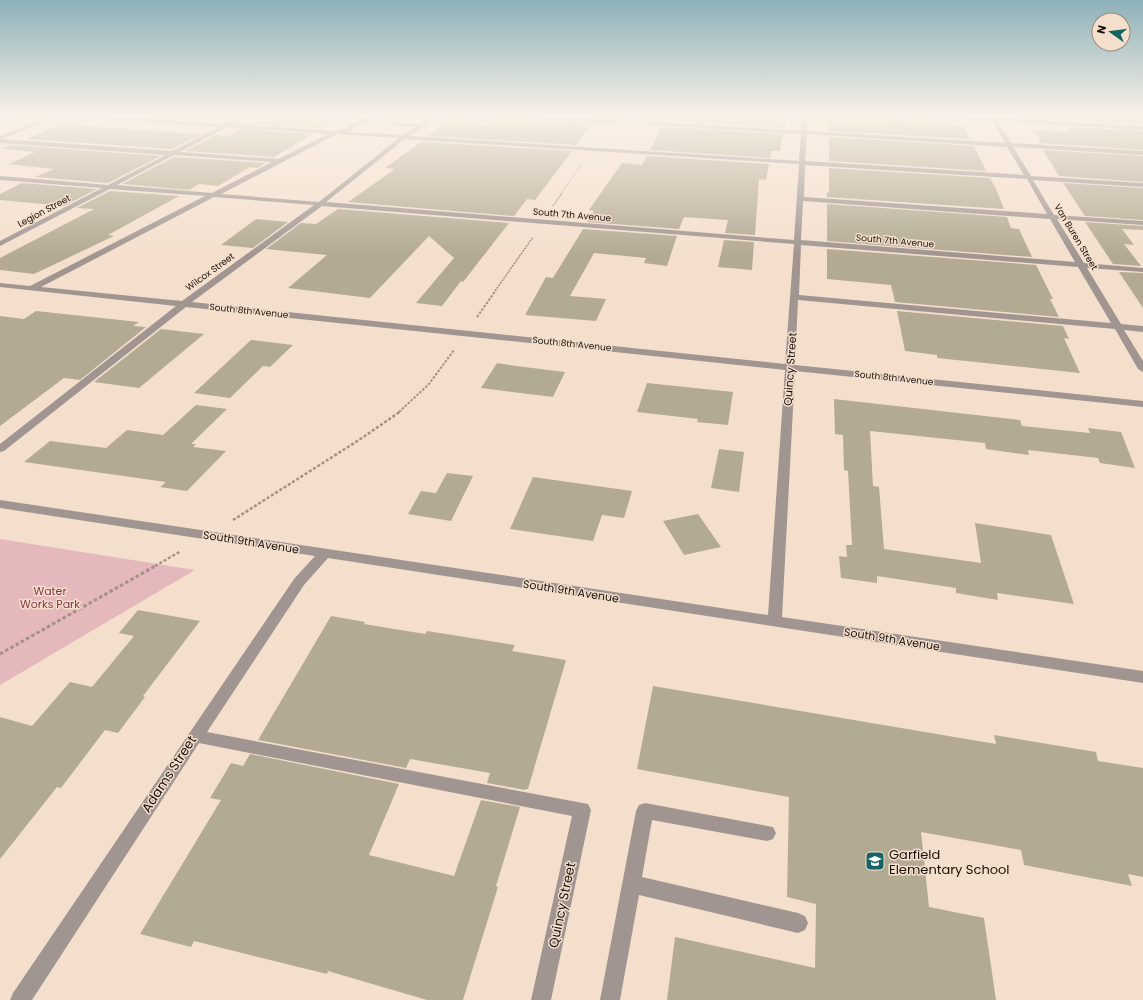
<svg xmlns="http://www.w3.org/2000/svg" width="1143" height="1000" viewBox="0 0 1143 1000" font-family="Poppins,sans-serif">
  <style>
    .green { fill: #e5b8bc }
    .building { fill: #b3aa93 }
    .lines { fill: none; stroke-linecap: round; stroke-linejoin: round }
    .path-far4 { stroke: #a29285; stroke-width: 1; stroke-dasharray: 1.5 1; stroke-linecap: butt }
    .path-far3 { stroke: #a29285; stroke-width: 1.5; stroke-dasharray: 2 1; stroke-linecap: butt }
    .path-far2 { stroke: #a29285; stroke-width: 2; stroke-dasharray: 2.5 1.5; stroke-linecap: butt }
    .path-far1 { stroke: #a29285; stroke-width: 2.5; stroke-dasharray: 3 2; stroke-linecap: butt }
    .path { stroke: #a29285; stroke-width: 3; stroke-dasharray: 3.5 2.5; stroke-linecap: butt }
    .minor { fill: #a09591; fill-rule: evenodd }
    .labels { text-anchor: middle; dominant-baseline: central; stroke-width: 3; stroke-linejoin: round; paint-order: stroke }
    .far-street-label { font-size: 9px; fill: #17100a; stroke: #f4dfcd }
    .street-label { font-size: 11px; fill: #17100a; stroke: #f4dfcd }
    .park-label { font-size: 11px; fill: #863543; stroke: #f4dfcd }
    .near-street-label { font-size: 13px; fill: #17100a; stroke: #f4dfcd }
    .near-poi-label { font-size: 13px; fill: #17100a; stroke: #f4dfcd; text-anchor: start }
  </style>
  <rect width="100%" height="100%" fill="#f4dfcd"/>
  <path class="green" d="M0,539l195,31 -195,115z"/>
  <path class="building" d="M265,116h77l-20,12 -71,-4z
    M660,116h126l-2,12 -125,-8z
    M1062,116h81v8l-79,-4z
    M500,117l12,3 80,4 -16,21 -147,-9 15,-13 45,3z
    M829,118l134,8 7,13 -141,-8z
    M64,124l75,6 63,4 -30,15 -146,-10z
    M659,127l124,7 -3,17h-9l-1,7 -120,-8 9,-17z
    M1068,127l75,4v19l-104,-7 -1,-2h3l-8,-11 38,2z
    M240,129l72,5 -38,23 -89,-6 31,-16 13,1z
    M829,137l145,9 12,25 -157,-10z
    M421,142l151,9 -37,49 -8,-1 -13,17 -166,-14 47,-33 -10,-1z
    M11,145l150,11 -53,27 -73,-6 19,-8 -45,-5 26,-12 -34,-3z
    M1043,150l100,6v26l-84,-6z
    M647,156l122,8 -3,16 -7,-1 -4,56 -30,-2 3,-13 -44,-3 -5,12 -92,-7 7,-11 -5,-1 33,-47 20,2z
    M174,157l91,6 -7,5 -8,-1 -32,19 -19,-2 -10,6 -67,-6z
    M829,168l161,10 6,11 8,20 -177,-12v-5l2,1z
    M22,183l75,6 -33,17 -64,-6v-6z
    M1063,183l80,5v32l-58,-4z
    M110,191l69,5 -71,39 6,1 -80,38 -34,-4v-12l94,-49 -17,-1z
    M827,204l180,13 4,11 8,1 13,28 -205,-16z
    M338,209l171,14 -46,59 -2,-1 -19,25 -26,-3 38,-45 -25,-22 -59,62 -82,-10 39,-33 -61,-6 35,-26 15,1z
    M256,219l32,3 -35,26 -32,-3z
    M1085,222l58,4v4l-21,-1 12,16 -10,-1 17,22 -28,-2z
    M583,229l94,7 -10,30 -23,-3 2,-5 -52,-5 -24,43 36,3 -10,22 -71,-6 21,-38 7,1z
    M724,240l30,2 -2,28 -34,-3z
    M827,249l209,16 17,34h-3l9,18 -164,-15 -4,-17 -64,-6z
    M1119,272l24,1v35z
    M36,311l103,11 -6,4 13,1 -66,53 -16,-2 -64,48v-110l24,3z
    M897,311l166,15 6,13 -5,-1 16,35 -143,-15v-3l-32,-4z
    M161,329l43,5 -65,54 -45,-6z
    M251,340l42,5 -23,22 -7,-1 -33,32 -36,-5z
    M497,363l27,4 41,5 -12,25 -72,-9z
    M647,383l86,9 -5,33 -31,-3 1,-3 -61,-7z
    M834,399l186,21 2,6 68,7 -2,-5 33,4 14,36 -35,-5 -2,-5 -70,-8 1,5 -43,-6 -1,-6 -115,-12 3,55 6,1 5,62 97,14 -6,-40 76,12 23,69 -77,-11 1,7 -42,-7v-5l-79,-12v7l-36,-5 -2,-22 8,1 -1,-12h6l-4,-74 -4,-1 -1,-35 -8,-1z
    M196,405l31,4 -36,35h5l-3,3 33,4 -39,40 -27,-4 6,-5 -142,-20 26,-21 56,7 21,-18 36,5z
    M719,449l25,3 -5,40 -28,-4z
    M447,473l26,3 -22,45 -43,-7 13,-23 15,2z
    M533,477l99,14 -8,27 -22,-3 -9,26 -83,-12z
    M698,514l23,33 -37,8 -21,-34z
    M138,610l62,11 -57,75 2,1 -27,36 -13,-3 -44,58 -4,-1 -57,72v-142l32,9 38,-44 22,5 42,-51 -15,-3z
    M331,616l34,6 -1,2 61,10 2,-3 88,14 -3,6 54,9 -38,129h-3v1l-38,-7 3,-10 -80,-14 -4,9 -148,-28z
    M653,686l343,58 -2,-9 102,17 2,9 45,7v109l-15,-3 4,12 -108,-21 -3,-15 -100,-18 8,75 55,11 12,82h-329l8,-63 140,31 1,-64 -29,-7 2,-100 -152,-28z
    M250,754l149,30 -30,71 85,21 27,-76 39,7 -24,79 2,1 -35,113h-36l-99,-29 -1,3 -133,-33 -3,6 -51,-13 81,-134 -11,-2 21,-35 12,3z"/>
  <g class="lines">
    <path class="path-far4" d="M561,194l20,-30"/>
    <path class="path-far3" d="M553,206l9,-13
      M495,291l38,-54"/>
    <path class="path-far2" d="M477,317l19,-27
      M399,412l30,-28 25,-34"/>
    <path class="path-far1" d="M233,520l126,-80 42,-29
      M155,566l26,-15"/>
    <path class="path" d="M0,654l157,-89"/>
    <path class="minor" d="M52,116h8l-59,23 171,12 47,-24 -139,-9 -3,-2h27l121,8 15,-8h7l-15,8 105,7c13,-3 24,-15 38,-15l-27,16 55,3 12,-8 -25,-2v-2l10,-7h7l-10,7 22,1 12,-8h7l-28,20 389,25 2,-27 -153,-9 -3,-2 3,-2 153,10 1,-15h6l-1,15 198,12 -13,-22 -59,-3 -3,-2 60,2 -1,-2h6l1,2 147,8v4l-145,-9 13,22 132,8v4l-130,-8 18,29 112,7v4l-110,-7 21,35 89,6v4l-86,-6 27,44 59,5v4l-56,-4 34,56 22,2v6l-19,-2 19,31v11l-5,-3 -23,-40 -317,-29 -3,65 348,36v6l-348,-36 -13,246 361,54v12l-815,-125 -24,27 -97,147 381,72 3,6 -40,190h-20l41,-184 -373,-73 -167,257h-22l3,-7 281,-414 21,-23 -315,-48v-8l768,115 17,-245 -599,-63 -182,144 -4,1v-8l176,-138 -176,-19v-4l30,3 175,-90 -95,-7 -110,57v-5l102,-53 -102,-8v-4l108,9 58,-30 -166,-12v-7zM227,127l102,7 -51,25 -98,-7zM337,134l62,4 -80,64 -98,-8zM807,134l200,13 17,28 -219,-14zM405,139l394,25 -5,76 -468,-38zM174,155l98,7 -60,31 -95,-8zM805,165l222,14 20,35 -243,-17zM214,197l100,8 -132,96 -141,-14zM803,201l247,18 25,43 -274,-22zM322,206l472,38 -9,120 -593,-62zM801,245l277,22 33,56 -312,-28z
      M509,116h30l75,4 3,2 -3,2 -102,-6z
      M645,803l128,24 3,6 -3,6 -6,2 -115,-21 -10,57 156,36 7,3 3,7 -3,7 -7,3 -159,-38 -19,105h-20l36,-189 3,-6z"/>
  </g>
  <linearGradient id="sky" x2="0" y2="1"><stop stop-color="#8cb1b8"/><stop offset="0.45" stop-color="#faf1e8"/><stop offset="1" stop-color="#faf1e8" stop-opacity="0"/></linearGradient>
  <rect width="1143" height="256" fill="url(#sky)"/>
  <defs>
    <symbol id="school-square" viewBox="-11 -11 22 22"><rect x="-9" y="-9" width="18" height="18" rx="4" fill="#166462" stroke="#f4dfcd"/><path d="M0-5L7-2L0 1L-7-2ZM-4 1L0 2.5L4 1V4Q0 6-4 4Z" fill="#fff"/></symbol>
  </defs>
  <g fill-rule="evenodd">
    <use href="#school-square" x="864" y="850" width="22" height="22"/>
  </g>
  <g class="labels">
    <g class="far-street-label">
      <text transform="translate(44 211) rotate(-28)">Legion Street</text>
      <text transform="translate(572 215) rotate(5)">South 7th Avenue</text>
      <text transform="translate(1076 237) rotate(59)">Van Buren Street</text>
      <text transform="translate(895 241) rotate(5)">South 7th Avenue</text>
      <text transform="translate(210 272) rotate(-36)">Wilcox Street</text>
      <text transform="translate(249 311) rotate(6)">South 8th Avenue</text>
      <text transform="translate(572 344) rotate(6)">South 8th Avenue</text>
      <text transform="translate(894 378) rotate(6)">South 8th Avenue</text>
    </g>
    <g class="street-label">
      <text transform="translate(790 369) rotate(-86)">Quincy Street</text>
      <text transform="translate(251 542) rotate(9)">South 9th Avenue</text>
      <text transform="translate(571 591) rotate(9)">South 9th Avenue</text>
      <text transform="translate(892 639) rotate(9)">South 9th Avenue</text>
    </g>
    <g class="park-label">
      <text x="50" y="591">Water<tspan x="50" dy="13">Works Park</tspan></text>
    </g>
    <g class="near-street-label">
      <text transform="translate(169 774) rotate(-57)">Adams Street</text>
      <text transform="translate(562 905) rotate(-78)">Quincy Street</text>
    </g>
    <g class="near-poi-label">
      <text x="889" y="854">Garfield<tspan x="889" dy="15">Elementary School</tspan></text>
    </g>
  </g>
  <g transform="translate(1111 32) rotate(284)"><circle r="19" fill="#f4dfcd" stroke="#9c8c7f"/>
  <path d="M0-3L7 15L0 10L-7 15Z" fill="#166462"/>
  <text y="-6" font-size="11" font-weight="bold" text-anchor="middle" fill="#17100a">N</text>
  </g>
</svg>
